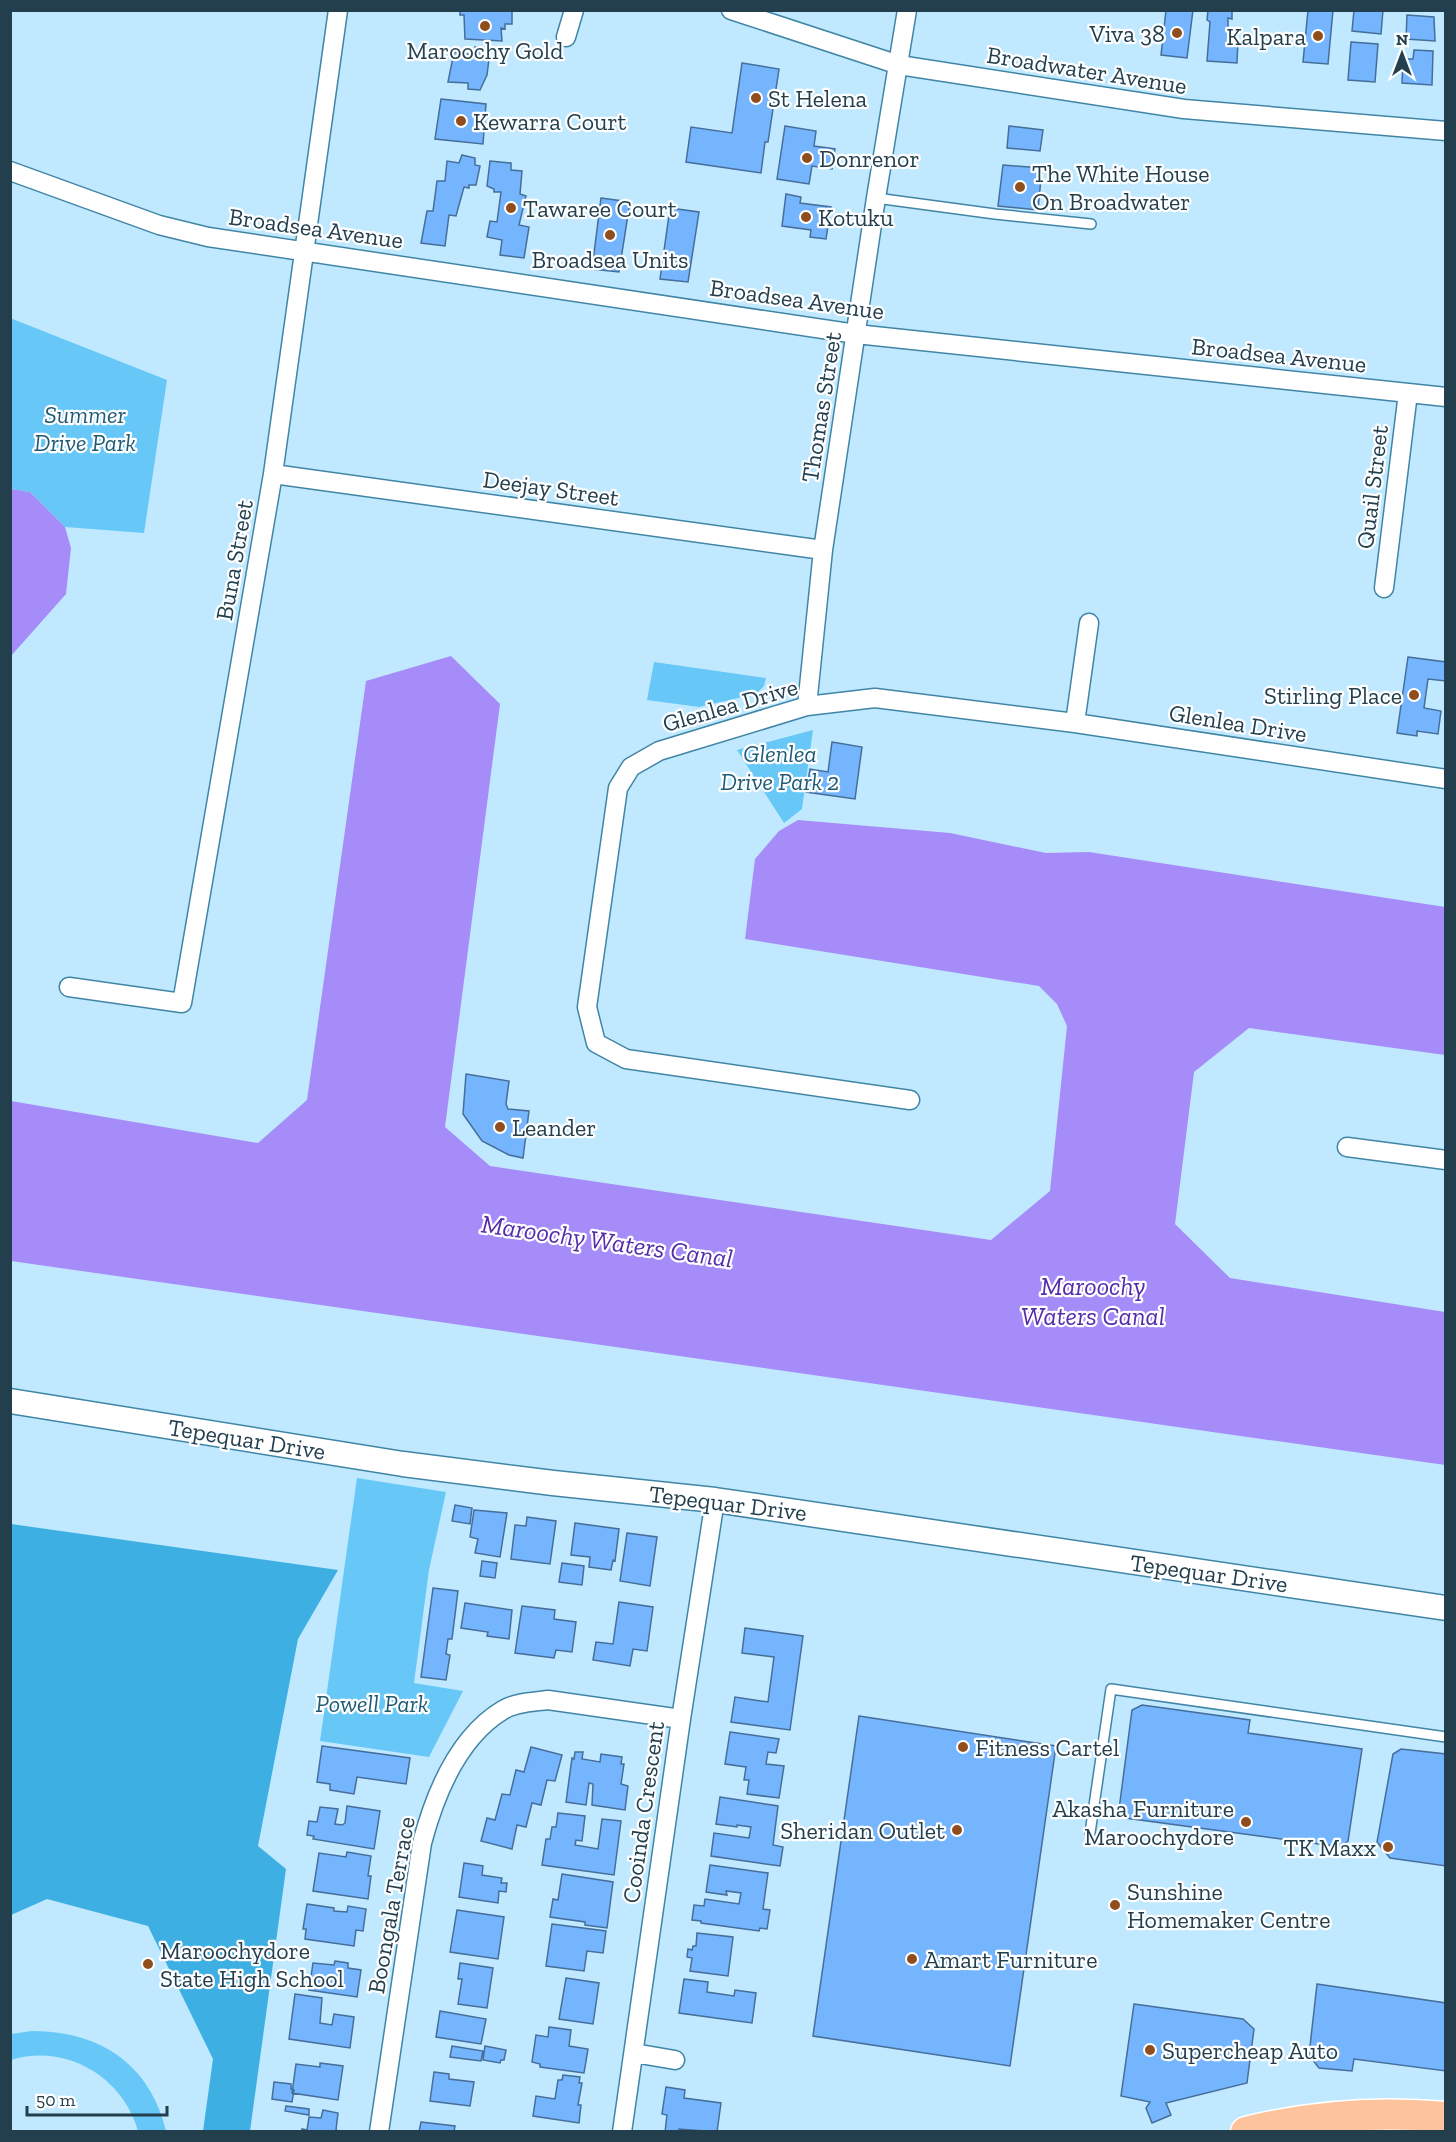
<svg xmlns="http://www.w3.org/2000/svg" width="1456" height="2142" viewBox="0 0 1456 2142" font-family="'Zilla Slab',serif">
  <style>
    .green { fill: #67c8f8 }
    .forest { fill: #3eafe3 }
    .water { fill: #a58cf9 }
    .building { fill: #74b5fd; stroke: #456e9b; stroke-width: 1.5 }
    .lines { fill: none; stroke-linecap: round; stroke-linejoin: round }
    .service-casing { stroke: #4085a6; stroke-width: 12 }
    .minor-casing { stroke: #4085a6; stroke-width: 21 }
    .tertiary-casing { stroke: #4085a6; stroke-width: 27 }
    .primary-casing { stroke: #fff; stroke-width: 33 }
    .service { stroke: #fff; stroke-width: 9 }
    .minor { stroke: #fff; stroke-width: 18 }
    .tertiary { stroke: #fff; stroke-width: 24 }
    .primary { stroke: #fdc39d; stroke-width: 30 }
    .poi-dot { fill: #904d1e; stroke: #fff; stroke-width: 2 }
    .labels { text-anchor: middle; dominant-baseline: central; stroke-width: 4.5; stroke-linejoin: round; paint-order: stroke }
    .poi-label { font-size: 24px; fill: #233f4e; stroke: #fff; text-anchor: start }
    .street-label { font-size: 24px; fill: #233f4e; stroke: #fff }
    .park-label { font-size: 24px; font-style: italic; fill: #205b76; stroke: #fff }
    .water-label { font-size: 26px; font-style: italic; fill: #562ca9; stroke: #fff }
  </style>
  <rect width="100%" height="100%" fill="#c0e9ff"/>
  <path class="green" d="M10,318l157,62 -23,153 -79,-6 -35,-35 -19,-3z
    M654,662l112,16 -2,8 -8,8 -57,13 -52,-7z
    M813,730l-11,79 -18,14 -47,-73z
    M357,1478l89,14 -17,78 -15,113 49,8 -34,66 -109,-16z
    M32,2031c68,0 118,33 134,100h-28c-15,-54 -72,-88 -127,-71v-26z"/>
  <path class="forest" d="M11,1524l327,46 -40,69 -40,207 28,23 -36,262h-47l10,-72 -65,-133 -101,-27 -36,16z"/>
  <path class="water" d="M11,489l19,3 35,35 6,21 -5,46 -55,62z
    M451,656l49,48 -55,423 45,39 501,74 59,-49 17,-165 -10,-22 -18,-18 -294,-47 10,-80 24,-28 19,-11 152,13 96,20 43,-1 356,55v148l-196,-27 -55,44 -19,152 55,54 215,34v153l-1434,-204v-160l247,42 49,-43 59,-419z"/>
  <path class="building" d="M460,10h52v14h-7v5l-4,-1 1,13 -37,-2 -1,-24h-4z
    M1166,10h27l-6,48 -26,-3z
    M1208,10h24v9l-4,-1v22h10l-1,23 -30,-2 3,-39 -3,-2z
    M1308,10h25l-5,54 -25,-2z
    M1354,10h29l-2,24 -29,-3z
    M1407,15l27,2 1,24 -29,-2z
    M1351,42l27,2 -3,38 -27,-2z
    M475,47l12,1 -1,10 3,1 -2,16 -7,15 -12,-1v-6l-20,-1 6,-30 20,3z
    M1414,50l19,1 -1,34 -30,-2 1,-24h10z
    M742,63l37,6 -11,73h-3l-4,31 -75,-11 5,-35 41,6z
    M441,99l45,5 -3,40 -48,-5z
    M785,126l31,5 -2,15 21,3 -3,20 -20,-3 -3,18 -32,-5z
    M1009,126l34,4 -3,21 -33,-3z
    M462,155l13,3v7l5,1 -4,19h-7v3l-5,-1 -8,29 -7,-1 -4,31 -24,-3 6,-32h6l4,-30h8l2,-20 12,2z
    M490,161l21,2v7l11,1 -2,23 6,2 -7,29 10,2 -5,31 -24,-3 2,-15 -15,-3 3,-16 7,1 4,-30h-7v-3l-7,-3z
    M1003,165l39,3 -4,42 -40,-4z
    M786,194l15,3 -1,6 31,4 -5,32 -16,-2 1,-7 -29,-4z
    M601,198l29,4 -11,70 -27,-3z
    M670,208l29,4 -11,70 -28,-3z
    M1408,657l38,5v19l-18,-2 -4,29 17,3 -3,23 -21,-3v5l-20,-3z
    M832,742l30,5 -7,52 -49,-7 4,-23 18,3z
    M466,1074l43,7 -3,23 2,5 21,2 -6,47 -14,-3 -27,-14 -19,-27z
    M455,1505l17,3 -2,16 -18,-3z
    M474,1510l33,3 -7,44 -25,-4 3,-14 -8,-2z
    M527,1517l29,4 -6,43 -39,-5 4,-34 11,1z
    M575,1523l44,6 -4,32 -2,-1 -2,10 -22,-3 1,-10 -19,-2z
    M627,1533l30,4 -7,49 -30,-5z
    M482,1561l15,2 -2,15 -15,-2z
    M562,1563l22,3 -2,19 -23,-3z
    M433,1588l25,3 -6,48h-4l-2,15 4,1 -4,25 -25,-3z
    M619,1602l34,5 -6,44 -14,-2 -3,17 -37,-6 3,-18 17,2z
    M465,1603l47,7 -3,29 -22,-3 1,-4 -27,-4z
    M522,1606l33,4 -1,9 22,3 -4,30 -16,-2 -2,8 -39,-5z
    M745,1628l58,8 -13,94 -59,-8 4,-25 33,5 6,-45 -32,-4z
    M1142,1705l108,15 -2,13 114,16 -14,92 -7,6 -223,-30 14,-107z
    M859,1716l197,30 -46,320 -197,-30z
    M730,1732l49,7 -3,14 -8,-1 -2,12 18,2 -5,32 -32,-4 2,-14h-5l2,-13 -21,-3z
    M322,1746l88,12 -4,26 -49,-7 -3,17 -24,-4v-6l-13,-2z
    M531,1747l31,8 -7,26 -8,-1 -6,25 -9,-2 -6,24 -9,-2 -5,24 -31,-8 6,-23 8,2 7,-26 8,1 6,-25 8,2z
    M1401,1749l45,5v112l-56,-8 -13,-16 16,-88z
    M575,1752h8l-1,7 18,3 1,-8 21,3 -1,7h3l-3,20 7,2 -3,24 -33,-5 1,-21 -4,-1 -3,22 -20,-3 6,-44 2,1z
    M720,1797l58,9 -5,39 10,2 -3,19 -69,-10 3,-23 35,5 2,-11 -14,-2v2l-21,-3z
    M347,1806l33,5 -6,38 -61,-10 1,-3 -7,-1 2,-14 8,1 3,-15 18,2 -3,15 7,1 3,-2z
    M558,1813l27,3 -3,25 -6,-1 -1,5 23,4 4,-30 19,2 -7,54 -72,-10 4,-26h4l2,-12h4z
    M347,1852l24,4 -3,20h3l-3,23 -55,-8 6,-38 27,4z
    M464,1863l19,3 -1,9 20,3 -1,5h6l-1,9 -7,-1 -1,12 -39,-6z
    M710,1865l58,8 -5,36 7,1 -3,19 -7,-1 -1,3 -58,-8v-2l-9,-1 2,-15 10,1 1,-7 34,5 2,-11 -15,-2 1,4 -21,-3z
    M562,1874l51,8 -6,46 -22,-3v-3l-35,-5 3,-18 5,1z
    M307,1904l27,4v3l13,1 1,-6 18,3 -3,22 -7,-1 -2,16 -49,-7 1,-10h-3z
    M457,1910l47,7 -6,42 -48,-7z
    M552,1924l54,7 -3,22 -16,-2 -3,20 -38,-5z
    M697,1933l36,4 -5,39 -38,-5 2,-13 -5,-1 1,-8 4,1 1,-4h3z
    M335,1961l13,2v5l13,2 -4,27 -48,-7 4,-27 21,2z
    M460,1963l33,5 -6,40 -29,-4 4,-25h-4z
    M566,1978l33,5 -6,41 -34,-5z
    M684,1979l24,3 -1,10 27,4 1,-6 21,3 -4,30 -73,-10z
    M1317,1984l129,19v68l-92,-12 -2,12 -33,-3 -10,-13z
    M295,1994l27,4 -2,25 12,2 2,-11 20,3 -4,31 -61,-9z
    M1134,2004l109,15 11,10 -7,54 -81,20 5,12 -19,8 -6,-15 4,-6 -29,-6z
    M440,2011l46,8 -5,25 -45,-7z
    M549,2027l22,3 -2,16 19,3 -4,24 -44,-6v-3l-8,-2 4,-27 12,2z
    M452,2046l31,5 -2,10 -31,-4z
    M485,2046l21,4 -2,10h-3l-1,3 -17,-3z
    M320,2063l23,3 -5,34 -46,-7 4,-29 24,3z
    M434,2072l15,2v5l25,3 -4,24 -40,-5z
    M563,2075l17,2 -1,6h3l-4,22h3l-2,18 -46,-7 3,-20 19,3 3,-19h4z
    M274,2082l17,2v5l3,1 -2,12 -20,-3z
    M666,2087l19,3 -1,8 37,5 -4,29 -38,-3v3h-14l2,-17 -5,-1z
    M286,2106l23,3v6l-24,-4z
    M323,2110l15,3 -2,17 5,2h-39v-3l5,1 2,-13 12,1z
    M421,2122l34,4 -1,6h-35z"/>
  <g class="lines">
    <defs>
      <path id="service" d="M876,198l119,16 96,10
        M1090,1833l21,-144 335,48"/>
      <path id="minor" d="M731,10l168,55 285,44 262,22
        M566,37l8,-27
        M10,171l149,54 49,12 648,97 590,63
        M273,474l550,76
        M1384,588l24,-195
        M807,706l16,-156 53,-352 31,-188
        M1075,723l14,-100
        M69,987l113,16 91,-529 65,-464
        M910,1100l-284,-41 -30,-16 -9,-36 31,-219 13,-21 28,-16 148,-45 68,-8 200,25 371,56
        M1347,1147l99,13
        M634,2053l41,7
        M379,2132l43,-289c13,-49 36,-106 81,-133 13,-8 31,-8 45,-10l133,19
        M622,2132l59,-413 34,-219"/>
      <path id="tertiary" d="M10,1401l393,63 150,19 162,17 731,108"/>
      <path id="primary" d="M1246,2132c64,-16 133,-21 200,-15"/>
    </defs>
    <use href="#service" class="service-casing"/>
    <use href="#minor" class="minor-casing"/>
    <use href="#tertiary" class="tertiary-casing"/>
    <use href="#primary" class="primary-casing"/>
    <use href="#service" class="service"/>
    <use href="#minor" class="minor"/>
    <use href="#tertiary" class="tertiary"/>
    <use href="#primary" class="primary"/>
  </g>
  <g class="poi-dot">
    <circle cx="485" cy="26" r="6"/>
    <circle cx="1177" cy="33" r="6"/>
    <circle cx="1318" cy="36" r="6"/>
    <circle cx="756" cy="98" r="6"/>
    <circle cx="461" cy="121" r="6"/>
    <circle cx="807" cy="158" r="6"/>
    <circle cx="1020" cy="187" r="6"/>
    <circle cx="511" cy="208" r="6"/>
    <circle cx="806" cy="217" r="6"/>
    <circle cx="610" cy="235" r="6"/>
    <circle cx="1414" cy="695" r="6"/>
    <circle cx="500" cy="1127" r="6"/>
    <circle cx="963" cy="1747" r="6"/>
    <circle cx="1246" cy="1822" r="6"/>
    <circle cx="957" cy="1830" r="6"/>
    <circle cx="1388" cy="1847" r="6"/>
    <circle cx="1115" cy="1905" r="6"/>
    <circle cx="912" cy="1959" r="6"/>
    <circle cx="148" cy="1964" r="6"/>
    <circle cx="1150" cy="2050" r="6"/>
  </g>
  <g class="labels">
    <g class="poi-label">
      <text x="1165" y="33" text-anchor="end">Viva 38</text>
      <text x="1306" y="36" text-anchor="end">Kalpara</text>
      <text x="485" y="50" text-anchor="middle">Maroochy Gold</text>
      <text x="768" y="98">St Helena</text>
      <text x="473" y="121">Kewarra Court</text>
      <text x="819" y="158">Donrenor</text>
      <text x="1032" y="173">The White House<tspan x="1032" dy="28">On Broadwater</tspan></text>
      <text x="523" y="208">Tawaree Court</text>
      <text x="818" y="217">Kotuku</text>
      <text x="610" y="259" text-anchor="middle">Broadsea Units</text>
      <text x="1402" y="695" text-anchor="end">Stirling Place</text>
      <text x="512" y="1127">Leander</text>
      <text x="975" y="1747">Fitness Cartel</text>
      <text x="1234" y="1808" text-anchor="end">Akasha Furniture<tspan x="1234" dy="28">Maroochydore</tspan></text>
      <text x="945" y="1830" text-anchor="end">Sheridan Outlet</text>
      <text x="1376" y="1847" text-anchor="end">TK Maxx</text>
      <text x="1127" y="1891">Sunshine<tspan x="1127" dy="28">Homemaker Centre</tspan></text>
      <text x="160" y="1950">Maroochydore<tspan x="160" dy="28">State High School</tspan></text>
      <text x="924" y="1959">Amart Furniture</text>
      <text x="1162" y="2050">Supercheap Auto</text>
    </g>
    <g class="street-label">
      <text transform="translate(1087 70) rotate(9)">Broadwater Avenue</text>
      <text transform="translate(316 228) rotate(8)">Broadsea Avenue</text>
      <text transform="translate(797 299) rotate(8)">Broadsea Avenue</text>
      <text transform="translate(1279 355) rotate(6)">Broadsea Avenue</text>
      <text transform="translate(821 407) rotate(-81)">Thomas Street</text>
      <text transform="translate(1372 487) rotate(-83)">Quail Street</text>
      <text transform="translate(551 488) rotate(8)">Deejay Street</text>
      <text transform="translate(234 560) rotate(-80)">Buna Street</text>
      <text transform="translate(730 705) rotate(-16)">Glenlea Drive</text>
      <text transform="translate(1238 723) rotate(9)">Glenlea Drive</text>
      <text transform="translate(247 1439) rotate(9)">Tepequar Drive</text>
      <text transform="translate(728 1503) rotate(7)">Tepequar Drive</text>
      <text transform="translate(1209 1573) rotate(8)">Tepequar Drive</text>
      <text transform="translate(643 1812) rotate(-82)">Cooinda Crescent</text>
      <text transform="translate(391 1905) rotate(-80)">Boongala Terrace</text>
    </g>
    <g class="park-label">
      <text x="85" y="414">Summer<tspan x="85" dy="28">Drive Park</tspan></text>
      <text x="780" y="753">Glenlea<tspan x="780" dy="28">Drive Park 2</tspan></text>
      <text x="372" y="1703">Powell Park</text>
    </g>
    <g class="water-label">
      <text transform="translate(607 1241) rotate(8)">Maroochy Waters Canal</text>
      <text x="1093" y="1286">Maroochy<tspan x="1093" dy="30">Waters Canal</tspan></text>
    </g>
  </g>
  <rect width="1456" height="2142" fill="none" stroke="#233f4e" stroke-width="24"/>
  <g transform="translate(1402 54)" stroke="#ffffff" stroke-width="4.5" paint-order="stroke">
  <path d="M0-4.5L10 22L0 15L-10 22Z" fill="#233f4e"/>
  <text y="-9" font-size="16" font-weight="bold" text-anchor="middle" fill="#233f4e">N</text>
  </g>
  <path d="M27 2106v9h140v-9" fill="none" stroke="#233f4e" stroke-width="3"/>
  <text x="36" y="2106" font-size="18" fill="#233f4e" stroke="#ffffff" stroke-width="4.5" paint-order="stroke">50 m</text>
</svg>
